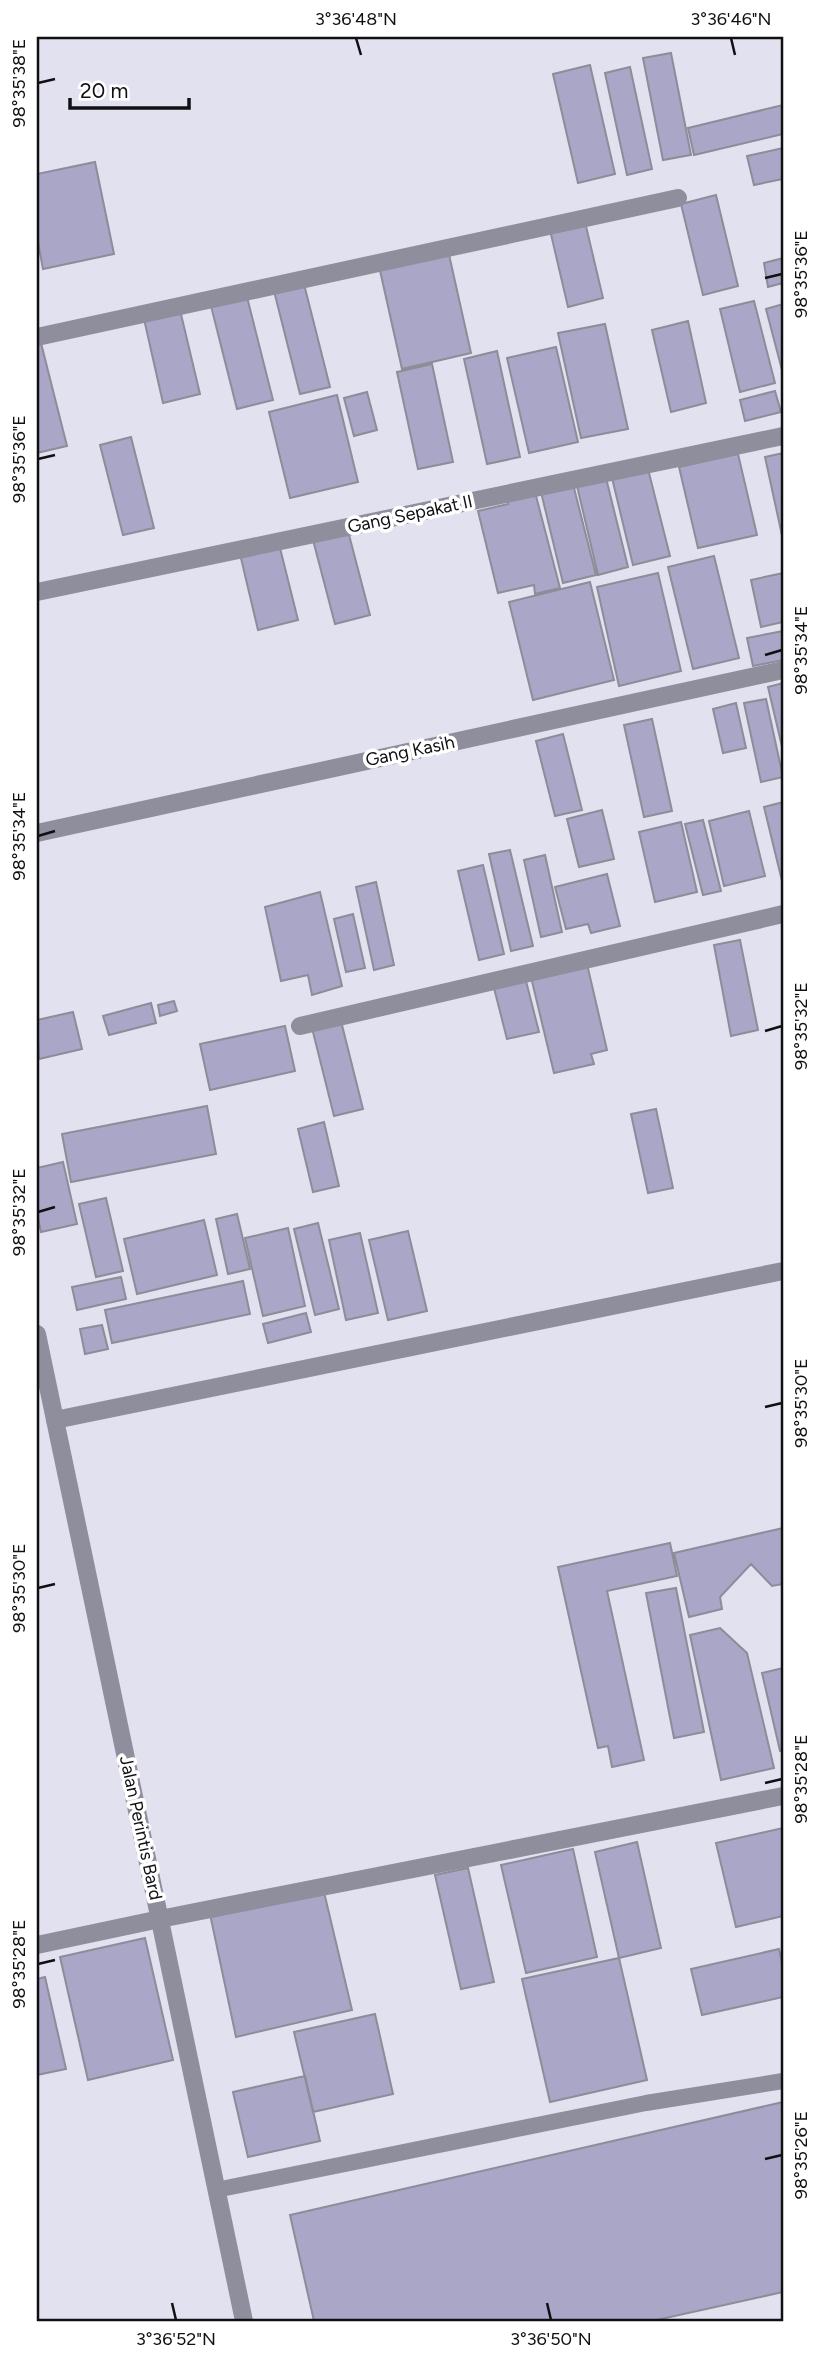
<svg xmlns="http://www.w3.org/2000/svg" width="820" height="2358" viewBox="0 0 820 2358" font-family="Figtree,sans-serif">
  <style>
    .building { fill: #aaa6c7; stroke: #8d8c98; stroke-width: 2 }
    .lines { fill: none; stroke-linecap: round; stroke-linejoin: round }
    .service { stroke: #8f8e9c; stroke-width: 16 }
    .minor { stroke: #8f8e9c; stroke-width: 18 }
    .tertiary { stroke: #8f8e9c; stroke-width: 18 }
    .ticks { fill: none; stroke: #101014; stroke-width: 2.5 }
    .labels { text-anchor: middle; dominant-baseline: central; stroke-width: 7; stroke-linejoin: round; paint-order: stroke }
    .street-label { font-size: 18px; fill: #101014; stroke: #fff }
    .neatline { fill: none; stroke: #101014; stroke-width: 2.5 }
    .ticks-label { font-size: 18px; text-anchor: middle; fill: #101014 }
  </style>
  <rect width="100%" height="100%" fill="#e2e1ef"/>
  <path class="building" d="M671,53l20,102 -28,5 -20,-102z
    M590,65l25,109 -37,9 -25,-109z
    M630,67l22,102 -25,6 -22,-102z
    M783,105v29l-89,21 -6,-27z
    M783,148v31l-29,6 -7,-29z
    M95,162l19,92 -71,15 -6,-32v-63z
    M716,195l22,91 -35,9 -22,-91z
    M585,222l18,76 -35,9 -18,-77z
    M448,250l23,103 -69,16 -23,-103z
    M783,258v25l-15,4 -4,-24z
    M304,284l26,103 -30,7 -26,-103z
    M247,297l26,103 -36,9 -26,-103z
    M754,301l21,82 -35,9 -20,-83z
    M783,304v70l-17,-65z
    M180,310l20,84 -37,9 -19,-84z
    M688,321l18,82 -35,9 -19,-82z
    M605,324l23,105 -47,9 -23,-105z
    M41,343l26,103 -30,7v-109z
    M556,347l22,95 -49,11 -22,-95z
    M497,351l23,106 -33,7 -23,-105z
    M432,364l21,98 -35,7 -21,-97z
    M775,391l6,21 -36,9 -5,-21z
    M367,392l10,38 -23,6 -10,-38z
    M337,395l21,87 -68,16 -21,-86z
    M131,437l23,91 -31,7 -23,-90z
    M783,453v87l-18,-83z
    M738,454l19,81 -59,13 -19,-81z
    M648,469l22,87 -37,9 -21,-87z
    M606,478l22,89 -30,8 -21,-89z
    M573,484l23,91 -33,8 -22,-91z
    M535,492l25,96 -25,6 -1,-9 -36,8 -20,-82 30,-7 -2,-5z
    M348,531l22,84 -35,9 -22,-84z
    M279,544l19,76 -40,10 -18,-76z
    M714,556l25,102 -46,11 -25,-102z
    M658,573l23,98 -62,15 -22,-99z
    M783,573v49l-22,5 -10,-47z
    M590,582l24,98 -81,20 -24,-98z
    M783,631v29l-30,6 -6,-28z
    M783,683v68l-15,-64z
    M766,699l17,78 -22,5 -17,-79z
    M736,703l10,45 -23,5 -10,-44z
    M652,719l20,92 -28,6 -20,-92z
    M563,734l19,76 -27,6 -19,-75z
    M783,802v79h-1l-18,-74z
    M602,810l12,49 -35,8 -12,-48z
    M749,811l16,65 -41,10 -15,-65z
    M703,820l18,71 -18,4 -18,-71z
    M681,822l16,70 -42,10 -16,-70z
    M510,850l23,96 -22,5 -22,-97z
    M545,855l17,77 -21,5 -17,-77z
    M483,865l21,89 -25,6 -21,-89z
    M607,874l13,52 -29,7 -3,-9 -22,5 -11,-42z
    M376,882l18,83 -20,5 -18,-83z
    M320,892l22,94 -30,9 -4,-20 -27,6 -16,-74z
    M353,914l12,54 -19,4 -12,-53z
    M740,940l18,90 -27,6 -17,-91z
    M587,964l20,86 -16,4 3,10 -40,9 -23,-96z
    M526,981l13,51 -32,7 -13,-51z
    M174,1001l3,10 -17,5 -2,-11z
    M151,1003l5,20 -47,12 -6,-19z
    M73,1012l9,37 -43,10 -2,-39z
    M341,1021l22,88 -29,7 -22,-88z
    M285,1026l10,45 -85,19 -10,-46z
    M207,1106l9,48 -145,28 -9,-48z
    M656,1109l17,79 -25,5 -17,-79z
    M324,1122l15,64 -26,6 -15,-63z
    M63,1162l14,62 -36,8 -4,-19v-45z
    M106,1198l17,73 -27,6 -17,-73z
    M237,1214l13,55 -22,5 -12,-55z
    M204,1220l13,55 -80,19 -13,-55z
    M318,1223l21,86 -24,6 -21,-86z
    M288,1228l17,78 -42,10 -18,-78z
    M408,1231l19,80 -39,9 -19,-80z
    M360,1233l18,80 -32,7 -17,-80z
    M121,1277l5,22 -49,11 -5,-23z
    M243,1281l7,33 -138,29 -7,-33z
    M306,1313l5,19 -43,11 -5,-19z
    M102,1325l6,24 -23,5 -5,-25z
    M783,1528v56l-11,2 -21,-22 -31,33 2,12 -33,8 -15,-64z
    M670,1543l7,33 -70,15 37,169 -32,7 -4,-21 -10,2 -40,-181z
    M676,1588l28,144 -30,6 -28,-145z
    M720,1628l27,25 27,115 -53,12 -31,-145z
    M783,1668v82l-3,1 -18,-78z
    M783,1828v88l-47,11 -20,-84z
    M637,1842l24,106 -42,10 -24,-106z
    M573,1849l24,108 -71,16 -25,-108z
    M468,1868l26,114 -33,7 -26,-114z
    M324,1892l28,118 -116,27 -26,-123z
    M145,1938l28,122 -85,20 -28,-123z
    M779,1949l4,19v29l-81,18 -11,-46z
    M619,1958l28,122 -97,22 -28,-123z
    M45,1977l21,92 -29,6v-96z
    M375,2014l18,80 -80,18 -19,-80z
    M305,2076l15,65 -72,16 -15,-65z
    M783,2102v190l-131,29h-338l-24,-106z"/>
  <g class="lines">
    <path class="service" d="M216,2190l430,-87 137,-22"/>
    <path class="minor" d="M37,337l641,-139
      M37,592l746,-156
      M37,833l746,-163
      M300,1026l483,-112
      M55,1420l728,-149
      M37,1945l123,-26"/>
    <path class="tertiary" d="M37,1334l207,987
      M160,1919l623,-123"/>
  </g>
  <path class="ticks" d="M356,38l5,17M731,38l4,17M38,83l17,-4M765,278l17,-4M38,459l17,-4M765,655l17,-5M38,836l17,-5M765,1031l17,-5M38,1212l17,-5M765,1407l17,-4M38,1588l17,-4M765,1783l17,-4M38,1964l17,-4M765,2159l17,-4M172,2303l4,17M547,2303l4,17"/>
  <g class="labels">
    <g class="street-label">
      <text transform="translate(410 514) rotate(-12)">Gang Sepakat II</text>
      <text transform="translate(410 751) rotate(-12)">Gang Kasih</text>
      <text transform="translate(141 1828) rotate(78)">Jalan Perintis Bard</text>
    </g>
  </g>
  <rect width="820" height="2358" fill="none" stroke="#ffffff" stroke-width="77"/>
  <path d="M70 98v10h119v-10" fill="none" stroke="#101014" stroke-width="3.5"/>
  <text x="80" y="98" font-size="21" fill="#101014" stroke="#ffffff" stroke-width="5" paint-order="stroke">20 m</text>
  <rect x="38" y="38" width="744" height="2282" class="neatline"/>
  <g class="ticks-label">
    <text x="356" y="25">3°36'48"N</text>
    <text x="731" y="25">3°36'46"N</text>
    <text transform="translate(19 83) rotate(-90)" y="6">98°35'38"E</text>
    <text transform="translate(801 274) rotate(-90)" y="6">98°35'36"E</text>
    <text transform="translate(19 459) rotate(-90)" y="6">98°35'36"E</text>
    <text transform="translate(801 650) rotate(-90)" y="6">98°35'34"E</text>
    <text transform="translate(19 836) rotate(-90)" y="6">98°35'34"E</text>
    <text transform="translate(801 1026) rotate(-90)" y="6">98°35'32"E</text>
    <text transform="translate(19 1212) rotate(-90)" y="6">98°35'32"E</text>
    <text transform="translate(801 1403) rotate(-90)" y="6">98°35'30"E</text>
    <text transform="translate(19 1588) rotate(-90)" y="6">98°35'30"E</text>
    <text transform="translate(801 1779) rotate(-90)" y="6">98°35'28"E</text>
    <text transform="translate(19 1964) rotate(-90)" y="6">98°35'28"E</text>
    <text transform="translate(801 2155) rotate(-90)" y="6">98°35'26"E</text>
    <text x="176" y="2345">3°36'52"N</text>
    <text x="551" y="2345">3°36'50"N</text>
  </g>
</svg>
